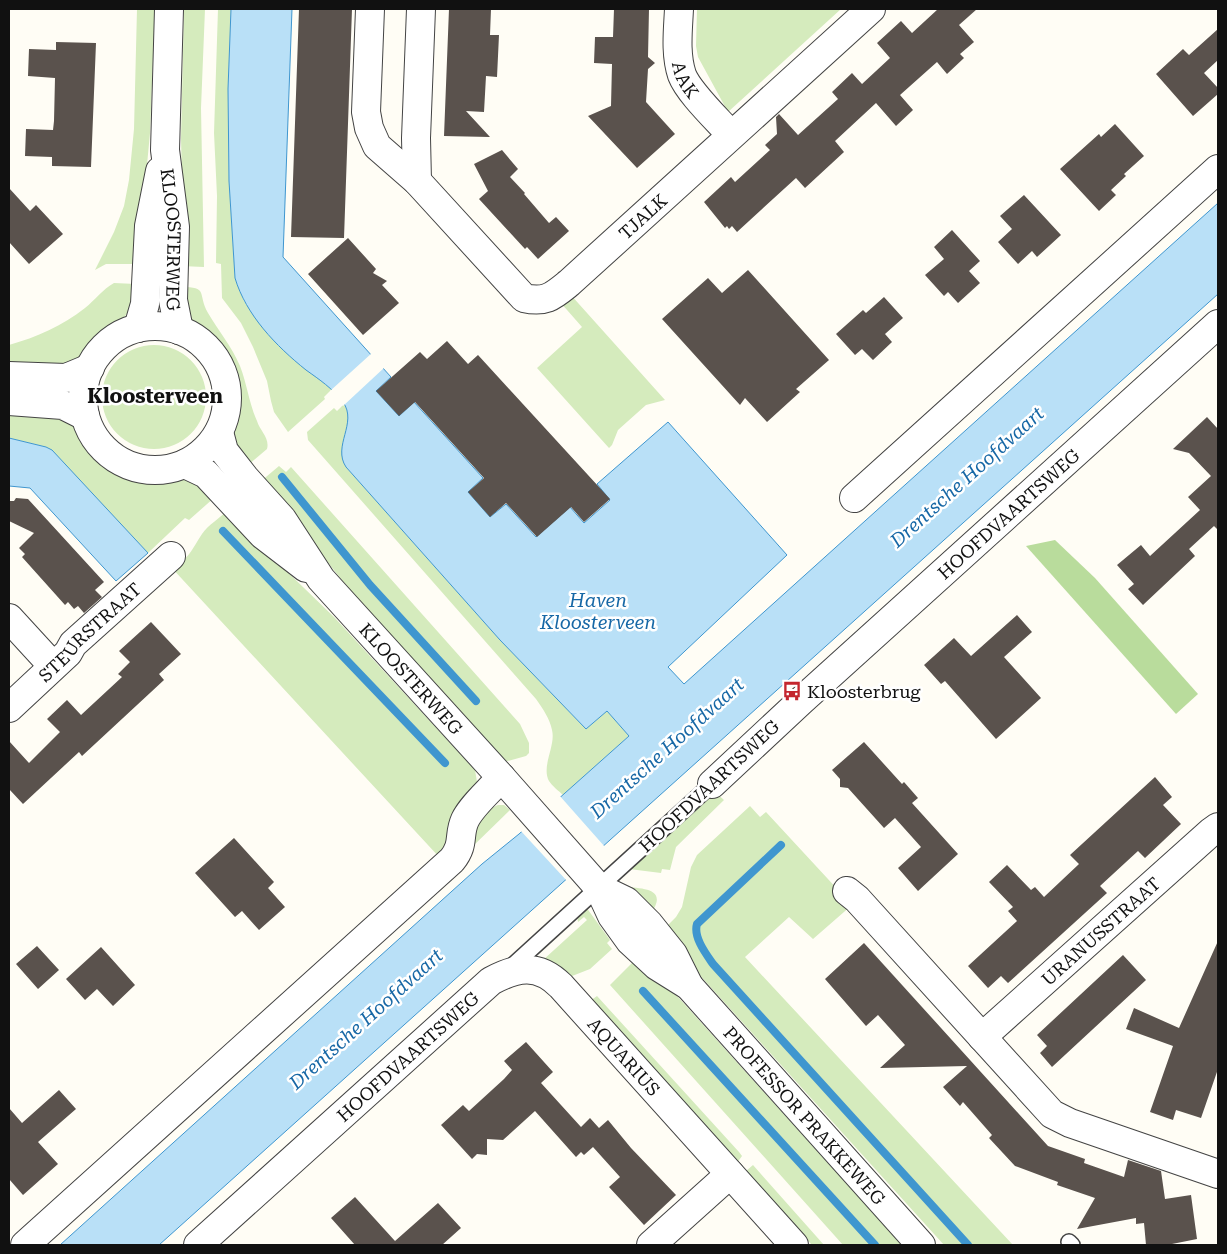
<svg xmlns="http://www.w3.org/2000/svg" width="1227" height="1254" viewBox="0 0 1227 1254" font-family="'Roboto Serif',serif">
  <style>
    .green { fill: #d5ebbd }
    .forest { fill: #b9dc9c }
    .water { fill: #b9e0f7; stroke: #3f96cf }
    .pier { fill: #fffdf5 }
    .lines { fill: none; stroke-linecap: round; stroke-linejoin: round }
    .stream { stroke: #3f96cf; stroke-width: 8 }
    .building { fill: #5a524d }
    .service-casing { stroke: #444; stroke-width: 18 }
    .minor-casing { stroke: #444; stroke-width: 30 }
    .tertiary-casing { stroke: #444; stroke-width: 30 }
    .service { stroke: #fff; stroke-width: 15 }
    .minor { stroke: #fff; stroke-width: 28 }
    .tertiary { stroke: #fff; stroke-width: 28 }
    .labels { text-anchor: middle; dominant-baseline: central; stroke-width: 5; stroke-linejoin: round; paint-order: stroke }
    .street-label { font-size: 18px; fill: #111; stroke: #fff }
    .poi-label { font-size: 18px; fill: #111; stroke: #fff; text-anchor: start }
    .water-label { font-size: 19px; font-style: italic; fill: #1768a6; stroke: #fff }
    .quarter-label { font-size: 20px; font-weight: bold; fill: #111; stroke: #fff }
  </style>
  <rect width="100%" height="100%" fill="#fffdf5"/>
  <path class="green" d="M137,9h18l-5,124 -8,85 -3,46h-33l-11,6 19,-38 10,-26 5,-26 5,-51z
    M184,9h21l-4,99 3,159 -23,-1 2,-45 -2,-83z
    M218,9h13l-3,80 1,92 6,97 9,23 22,31 21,20 45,37 -8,8 1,2 -37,33 -14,-20 -3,-11 -4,-20 -14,-34 -12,-24 -19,-25 -1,-34 -5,-1 1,-67 -3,-63z
    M697,9h144l-113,103 -30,-55 -2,-11z
    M114,283l22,1 -4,22 -6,9 -13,14 -16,12 -15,16 -18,10 -55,1v-23c28,-8 53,-19 76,-37 10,-8 18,-19 29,-25z
    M181,287c28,0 16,6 27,26 11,19 23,32 32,53 7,18 9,37 17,55 3,10 13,17 10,28l-20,17 -11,-20 -2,-12 1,-37 -4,-25 -13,-25 -24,-22 -6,-9z
    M570,294l95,106 -19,5 -28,25 -6,15 -3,3 -72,-80 45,-41 -22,-25z
    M102 397a52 52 0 1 1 104 0a52 52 0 1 1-104 0Z
    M344,404c2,4 4,7 4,12 2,17 -12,36 -2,51l154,173 86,89 21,-18 22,25 -66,59c-4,-4 -11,-9 -14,-14 -8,-15 7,-35 3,-51 -2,-11 -9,-21 -16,-31l-228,-259 -1,-8 27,-24 3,3z
    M9,409l46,6 14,7 15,15 20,25 16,11 27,7 30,-1 10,1 9,3 19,14 -26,23 -4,-2 -37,35 -96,-102 -6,-4 -37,-9z
    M279,466l7,6 5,-5 229,257 9,19v10l-3,3 -22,6 -151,-168 -60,-75 -33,-37z
    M228,510l45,48 61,59 141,153 2,12 -2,7 -35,69 -270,-292c20,-6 21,-16 32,-32 6,-9 18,-16 26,-24z
    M714,791l10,9 -48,47 -6,23 -8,-1 -1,4 -32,-4z
    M498,805h6l6,5 -41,40c4,-19 10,-37 29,-45z
    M750,806l10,11 6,-5 86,93 -39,34 -24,-22 -44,40 268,288h-69l-249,-275 -32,-40 13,-13 6,-10 9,-40 6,-12z
    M621,886c21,3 50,1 28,30z
    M586,907l24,33 -3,3 5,6 -22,20 -23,9 -24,-18 44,-40 -3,-3 -6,5 -1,-7z
    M636,959l43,39 223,247h-59l-233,-260z
    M597,996l142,156 3,4 -5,7 -147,-162z
    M753,1165l71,80h-12l-66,-74z"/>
  <path class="forest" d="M1055,540l40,38 103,116 -22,20 -150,-168z"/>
  <path class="water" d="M231,9h61l-9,248 108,120 -15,14 23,25 15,-14 69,76 -15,14 22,25 16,-13 30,33 34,-30 14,16 26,-23 -13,-16 71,-62 119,133 -119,112 16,17 534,-481v91l-1059,951h-99l422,-381 37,-30 110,-98 -22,-25 -21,18 -86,-89 -154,-173c-14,-21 12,-44 -3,-65 -11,-14 -23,-22 -37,-32 -30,-24 -60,-55 -71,-92l-6,-97 -1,-92z
    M9,438l37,9 6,3 96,103 -32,28 -86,-93 -21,-2z"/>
  <path class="pier" d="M372,353l13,14 -42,39 -13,-15z
    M559,795l46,52 -38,34 -47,-51z"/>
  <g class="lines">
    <path class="stream" d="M282,477l88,108 106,116
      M223,531l222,232
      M781,845l-84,79c-4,13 9,30 16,40l255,281
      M643,991l232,254"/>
  </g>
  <path class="building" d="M299,9h53l-8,229 -53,-1z
    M449,9h42l-1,26h9l-2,42 -11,-1 -2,36 -18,-1 24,26 -46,-1z
    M614,9h35l-1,48 7,6 -7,6 -2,33 29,32 -38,34 -49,-52 23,-10 1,-42 -18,-1 1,-26h18z
    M938,9h39l-18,16 15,17 -14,12 4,4 -17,16 -10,-12 -37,33 13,15 -17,16 -20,-23 -41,38 9,11 -39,36 -9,-10 -59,54 -5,-6 -3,3 -2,-3 -2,2 -21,-26 27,-25 4,5 35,-32 -5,-5 12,-11 -1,-17 3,-3 19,21 40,-36 -6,-7 20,-19 10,11 28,-26 -13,-15 24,-22 11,12z
    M1218,29v31l-14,13 14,15v6l-25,22 -37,-42 27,-25 6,6z
    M56,42l40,1 -5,124 -39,-1v-9l-27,-1 1,-27 27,1 1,-9 1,-43 -27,-2 1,-27 27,1z
    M1115,124l29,32 -20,18 2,2 -15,14 5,5 -17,16 -39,-42 39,-35 2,3z
    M502,150l16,19 -8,8 15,16 -1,1 25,29 7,-6 13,14 -31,28 -11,-12 -2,2 -46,-50 9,-8 -14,-27z
    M9,188l21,23 6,-6 27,29 -34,30 -20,-22z
    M1024,195l37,40 -24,22 -5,-6 -14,13 -20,-22 14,-13 -12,-13z
    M952,230l28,31 -11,10 11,12 -22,20 -10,-11 -4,4 -19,-21 19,-16 -10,-12z
    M348,238l28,31 -3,4 14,8 -5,4 17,18 -36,32 -55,-61z
    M748,270l81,90 -33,29 4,3 -33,30 -22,-24 -5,7 -78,-86 46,-41 14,15z
    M884,297l19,21 -18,16 7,8 -19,18 -11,-11 -7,6 -19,-21 27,-24 3,3z
    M447,341l21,23 10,-9 132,144 -26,23 -13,-15 -34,30 -31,-34 -16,14 -22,-25 16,-14 -69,-76 -16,14 -23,-25 44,-39 7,7z
    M1207,417l11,12v101l-4,-4 -25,23 6,7 -52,49 -15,-16 6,-5 -17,-19 24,-20 9,11 50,-46 -12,-13 23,-21 -22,-23 -16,-4z
    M16,498l12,1 76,83 -9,8 7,7 -18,16 -6,-7 -4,3 -6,-7 -3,3 -43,-48 3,-3 -6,-6 15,-15 -25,-12v-20h5z
    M1017,615l15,17 -28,25 37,41 -45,41 -51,-58 -4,3 -17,-19 30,-27 17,18z
    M151,622l30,32 -22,20 5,6 -82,76 -3,-4 -56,52 -14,-15v-48l20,22 31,-31 -13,-13 20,-19 14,15 41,-38 -4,-3 12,-12 -11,-11z
    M864,742l38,42 2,-2 14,16 -6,5 46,51 -40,37 -20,-23 23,-21 -26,-29 -11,10 -36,-40 -8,-1v-8l-8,-9z
    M1155,777l17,20 -9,8 18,19 -36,34 -7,-7 -38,35 7,7 -99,90 -7,-7 -13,12 -20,-22 49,-45 -9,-10 5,-4 -24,-25 18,-17 24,25 4,-3 9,10 35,-33 -9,-9z
    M234,838l40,44 -6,6 17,19 -26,23 -17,-19 -7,6 -40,-44z
    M1218,941v128l-17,49 -25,-8 -3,10 -23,-8 23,-66 -47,-17 8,-21 45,20z
    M864,943l184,203 37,13 -1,4 40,14 4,-17 33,11 4,28 26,-4 6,44 -30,6h-21l-2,-22 -8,1v-6l-59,11 18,-31 -38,-13 1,-3 -43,-16 -26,-28 3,-3 -29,-33 -3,4 -17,-19 24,-21 -87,2 25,-23 -27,-30 -12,11 -41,-47z
    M37,946l22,24 -21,19 -22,-25z
    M101,947l34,38 -22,21 -16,-17 -12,11 -19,-21z
    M1123,955l23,25 -94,87 -12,-14 7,-7 -10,-11z
    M526,1042l27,30 -12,11 40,44 9,-9 9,10 9,-8 23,28 45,47 -32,30 -35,-38 11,-10 -27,-30 -9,8 -3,-3 -5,5 -41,-46 -32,29 -16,-1v16l-10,-1 -5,5 -31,-34 22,-20 6,6 35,-32 8,-9 -8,-9z
    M59,1090l17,19 -38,33 20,22 -35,31 -14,-16v-71l13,15z
    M355,1197l40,44 43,-38 23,25 -19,17h-87l-24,-27z"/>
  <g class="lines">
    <defs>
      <path id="service" d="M508,970l204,-186
        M1069,1242l3,3"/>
      <g id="minor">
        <path id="s1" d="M370,9l-4,103 3,16 8,18 40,35 107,117c22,5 29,-2 45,-15l302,-274"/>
        <path id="s2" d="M679,9c-1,21 -4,45 3,66 7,18 36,45 49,60"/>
        <path d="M417,181l-1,-43 5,-129"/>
        <path d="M854,498l364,-329"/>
        <path d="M9,618l44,48"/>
        <path id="s3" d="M9,708l59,-55 5,-9 98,-88"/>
        <path id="s4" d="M712,784l89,-83 417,-377"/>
        <path d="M847,891l10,8 195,215 18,9 148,51"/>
        <path id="s5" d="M982,1037l229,-205 7,-5"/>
        <path d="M25,1245l427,-385c13,-16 6,-25 13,-40 7,-15 26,-30 36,-43"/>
        <path id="s6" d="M198,1245l293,-264c26,-14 47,-18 70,5l233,259"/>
        <path d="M651,1245l79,-71"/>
      </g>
      <g id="tertiary">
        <path id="s7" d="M169,9l-4,141 10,77 -2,73 6,30"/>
        <circle cx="155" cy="398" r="72"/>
        <path d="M138,328l7,-24 4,-78 11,-55"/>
        <path d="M9,376l57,2 24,-10"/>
        <path d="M9,401l54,4 22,11"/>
        <path id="s8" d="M219,432l5,19 21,27 37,41 39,60 180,198 98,111 13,28 18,25 27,25 32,20 232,259"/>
        <path d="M185,464l21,10 57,61 43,33"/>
        <path d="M599,888l27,13 23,23 24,30 16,32"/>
      </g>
    </defs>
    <use href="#service" class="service-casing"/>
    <use href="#minor" class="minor-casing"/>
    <use href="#tertiary" class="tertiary-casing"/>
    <use href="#service" class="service"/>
    <use href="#minor" class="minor"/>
    <use href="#tertiary" class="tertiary"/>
  </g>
  <defs>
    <symbol id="bus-bare" viewBox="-9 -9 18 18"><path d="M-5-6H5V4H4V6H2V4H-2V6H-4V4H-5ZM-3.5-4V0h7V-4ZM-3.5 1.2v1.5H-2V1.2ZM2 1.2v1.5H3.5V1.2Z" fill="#c4262e" stroke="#fff" stroke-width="2.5" paint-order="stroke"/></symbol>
  </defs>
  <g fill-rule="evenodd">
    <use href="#bus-bare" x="778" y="677" width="28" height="28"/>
  </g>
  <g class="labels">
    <g class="street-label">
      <text stroke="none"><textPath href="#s2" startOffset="72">AAK</textPath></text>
      <text stroke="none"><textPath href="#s1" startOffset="500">TJALK</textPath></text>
      <text stroke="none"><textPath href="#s7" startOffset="231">KLOOSTERWEG</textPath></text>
      <text stroke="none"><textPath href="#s4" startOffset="401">HOOFDVAARTSWEG</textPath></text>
      <text stroke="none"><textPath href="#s3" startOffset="111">STEURSTRAAT</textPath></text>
      <text stroke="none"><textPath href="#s8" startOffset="315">KLOOSTERWEG</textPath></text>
      <text transform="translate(709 786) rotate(-43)">HOOFDVAARTSWEG</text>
      <text stroke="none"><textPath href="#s5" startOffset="159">URANUSSTRAAT</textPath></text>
      <text stroke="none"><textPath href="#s6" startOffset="282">HOOFDVAARTSWEG</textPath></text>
      <text stroke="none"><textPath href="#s6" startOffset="566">AQUARIUS</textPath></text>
      <text stroke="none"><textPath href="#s8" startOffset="906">PROFESSOR PRAKKEWEG</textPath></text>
    </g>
    <g class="poi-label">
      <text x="807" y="691">Kloosterbrug</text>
    </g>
    <g class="water-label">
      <text transform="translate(967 477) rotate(-42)">Drentsche Hoofdvaart</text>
      <text x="598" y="600">Haven<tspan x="598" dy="22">Kloosterveen</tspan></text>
      <text transform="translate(667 748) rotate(-42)">Drentsche Hoofdvaart</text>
      <text transform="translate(366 1019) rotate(-42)">Drentsche Hoofdvaart</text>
    </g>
    <g class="quarter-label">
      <text x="155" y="396">Kloosterveen</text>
    </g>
  </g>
  <rect width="1227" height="1254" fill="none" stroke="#111111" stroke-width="20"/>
</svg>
